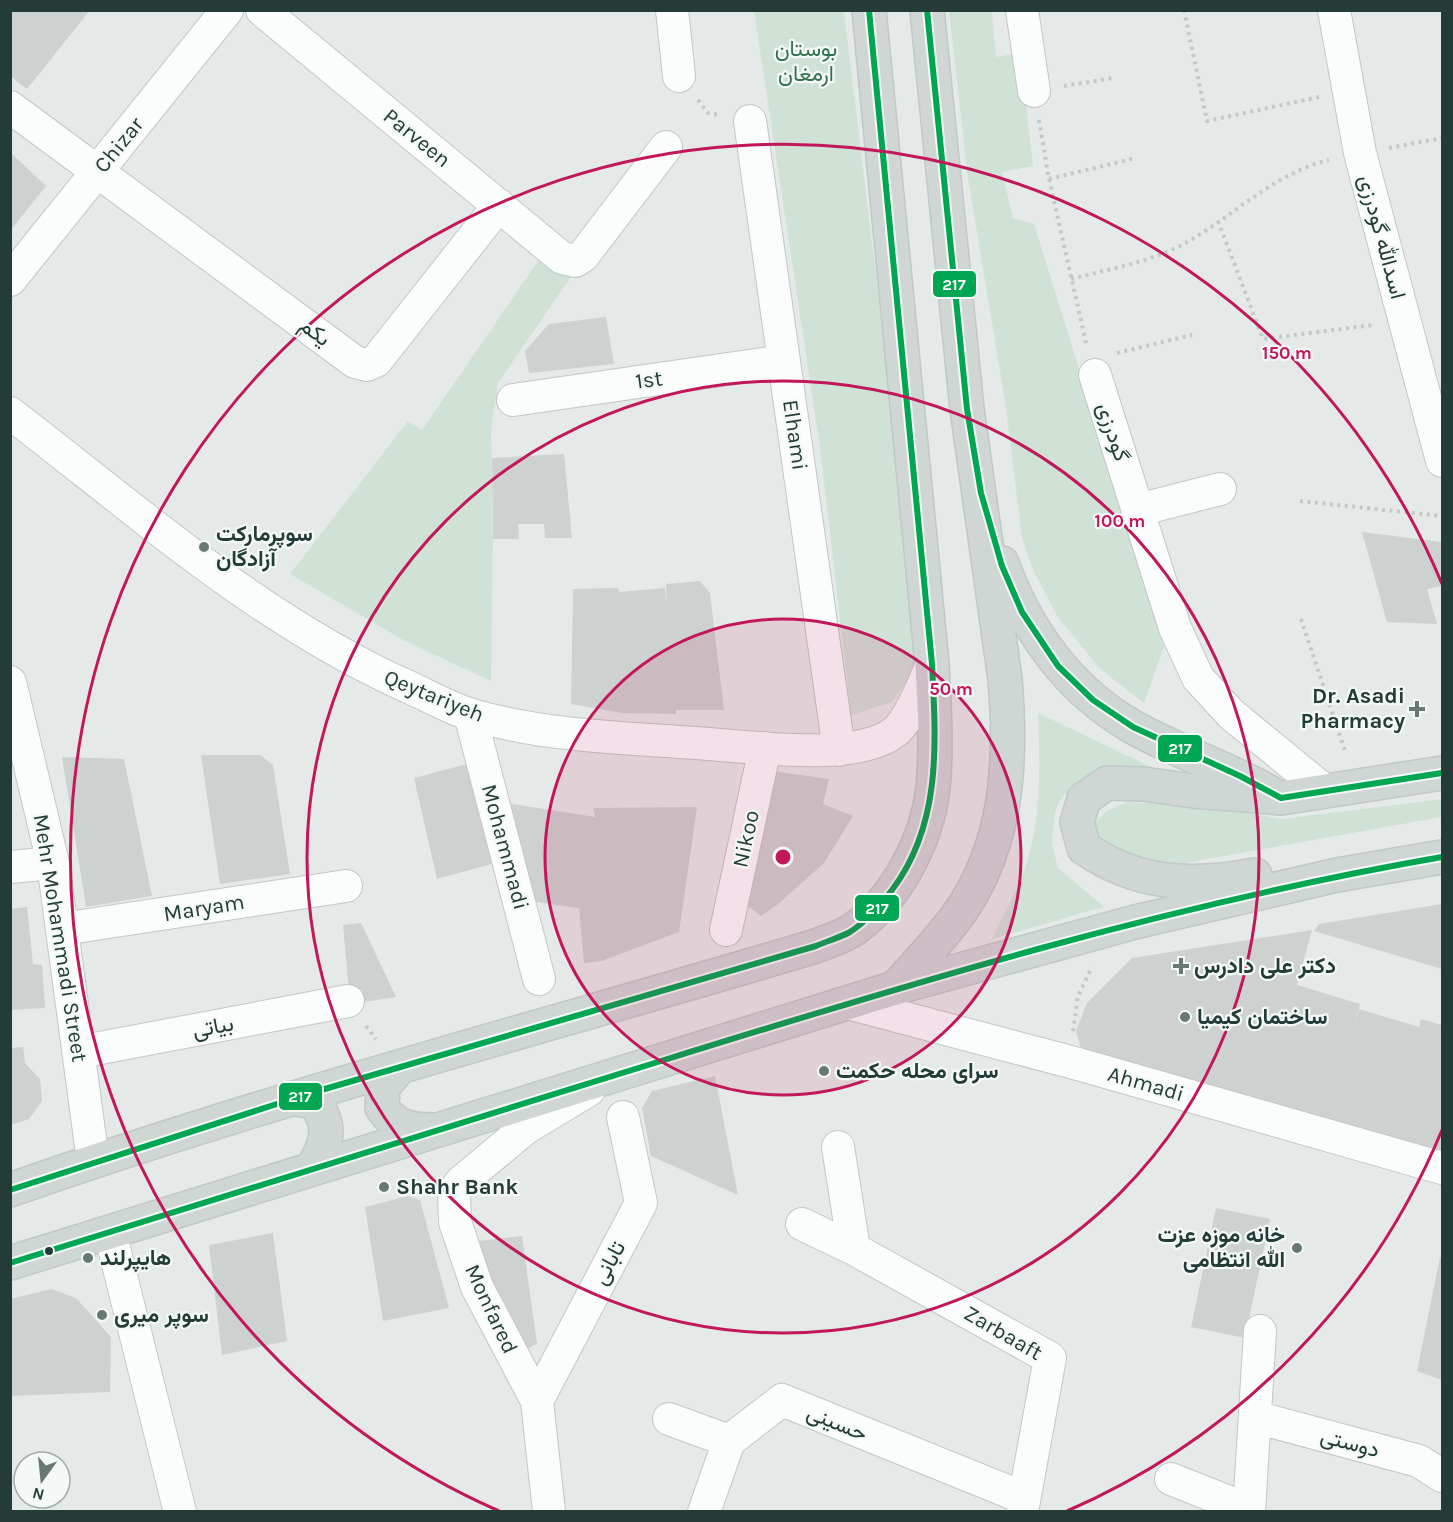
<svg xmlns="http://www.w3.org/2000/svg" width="1453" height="1522" viewBox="0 0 1453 1522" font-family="Karla,Vazirmatn,sans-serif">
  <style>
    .green { fill: #d0e2d6 }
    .building { fill: #cdd1d0 }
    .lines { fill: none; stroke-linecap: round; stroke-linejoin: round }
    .minor-casing { stroke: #c2c7c5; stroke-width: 34 }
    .major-casing { stroke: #c1c9c7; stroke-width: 36 }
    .path { stroke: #c2cac7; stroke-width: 4; stroke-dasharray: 3 4.5; stroke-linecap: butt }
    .minor { stroke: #fbfcfc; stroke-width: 32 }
    .major { stroke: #cfd6d4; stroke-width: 33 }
    .bus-1-casing { stroke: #f4f9f7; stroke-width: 10 }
    .bus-1 { stroke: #00a651; stroke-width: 6 }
    .ring { fill: none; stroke: #c2185b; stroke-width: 3 }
    .poi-dot { fill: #687975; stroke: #f4f9f7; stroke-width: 2 }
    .bus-dot { fill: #243c37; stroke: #f4f9f7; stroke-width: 2 }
    .labels { text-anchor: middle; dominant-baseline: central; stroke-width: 4.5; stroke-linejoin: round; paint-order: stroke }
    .park-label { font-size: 22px; fill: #31714d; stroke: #f4f9f7 }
    .street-label { font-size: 22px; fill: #243c37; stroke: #f4f9f7 }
    .poi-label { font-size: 22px; font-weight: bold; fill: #243c37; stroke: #f4f9f7; text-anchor: start }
    .centre { fill: #c2185b; stroke: #f4f9f7; stroke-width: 3 }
    .ring-label { font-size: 18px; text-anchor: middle; font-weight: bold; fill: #c2185b; stroke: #f4f9f7; stroke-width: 4.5; stroke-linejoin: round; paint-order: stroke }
    .line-badge { stroke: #f4f9f7; stroke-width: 2 }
    .badge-label { font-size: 16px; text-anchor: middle; font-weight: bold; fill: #fff }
  </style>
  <rect width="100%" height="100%" fill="#e5eae8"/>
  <path class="green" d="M754,11h90l61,506 11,150 -24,35 -41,13 -31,-268z
    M949,11h43l4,46 24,-4 13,113 -31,6 11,46 21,6 131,420 -21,59 -44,-34 -43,-53 -24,-46 -11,-32 -17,-137 -37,-223z
    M545,251l30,20 -77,112 -7,48 2,108 -2,142 -86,-40 -115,-67 118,-153 14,9z
    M1038,713l126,60 -65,1 -36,21 -8,17 -3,32 6,24 46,39 -112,32c11,-23 23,-45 32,-68 18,-50 16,-106 14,-158z
    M1442,799v18l-291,52 -49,-17 -10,-27 16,-15 19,-8 72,3 83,14z"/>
  <path class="building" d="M10,10h80l-63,79 -17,-13z
    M10,152l36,34 -36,45z
    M606,317l8,47 -85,9 -4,-22 24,-27z
    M564,454l8,84h-27l-1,-14h-26l1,15h-26l-1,-81z
    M1362,532l80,10v44l-15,3 10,35 -50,-2z
    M700,581l10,12 14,117h-48v4l-54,-1 -51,-9 2,-115 45,-1 1,4 46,-4 2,18 -1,-22z
    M201,755h59l13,10 17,109 -70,10z
    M62,757l62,2 28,137 -66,11z
    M467,764l28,99 -58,16 -23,-101z
    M765,770l64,9 -6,25 30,12 -29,47 -47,42 -16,11 -23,-17z
    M507,803l88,14 -2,-9 104,-1 -18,125 -77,29 -18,2 -5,-55 -50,-7z
    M1442,904v65l-128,-38 5,-7z
    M27,907l6,57 9,1 3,43 -35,2v-101z
    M361,923l35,74 -32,5 -2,-12 -13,2 -6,-67z
    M1312,930l-15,55 63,19 -11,41 10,-36 60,18 2,-8 21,6v127l-177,-51 -1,5 -183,-57 -5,-18 11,-28 45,-45z
    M23,1047l2,16 15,16 2,22 -13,18 -19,6v-77z
    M715,1076l23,119 -87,-39 -9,-48 10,-17z
    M408,1196l12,4 29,108 -66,13 -18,-114z
    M1216,1208l54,11 -25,119 -54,-11z
    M273,1233l14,108 -65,14 -13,-110z
    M522,1236l15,108 -16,8 -51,-110z
    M1440,1257l2,1v122l-25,-9z
    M51,1289l25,9 35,39 -1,55 -100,4v-97z"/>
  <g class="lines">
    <defs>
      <path id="minor" d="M262,10l300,248 13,3 8,-5 83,-109
        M672,10l7,66
        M1022,10l12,81
        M1334,10l26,143 82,308
        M10,107l345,255 12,3 9,-4 123,-156
        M750,121l89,629
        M10,280l217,-270
        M1095,375l80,253 23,50 33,36 94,77
        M513,400l271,-39
        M10,413c129,99 253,210 403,276 19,9 39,20 59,26 79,23 166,23 248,30 44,3 143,16 177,-15 14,-13 27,-48 35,-66
        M1138,510l82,-21
        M10,682l43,181 40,298
        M470,714l69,265
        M10,867l43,-4
        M62,929l284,-43
        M726,930l39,-182
        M848,1003l230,61 364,104
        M79,1052l269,-51
        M838,1147l16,102
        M802,1224l52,25 196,109 -28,154
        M110,1232l70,280
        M537,1401l104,-198 -18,-86
        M1255,1417l164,44 23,15
        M669,1419l60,22
        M1171,1479l78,31
        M549,1512l-12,-111 -60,-114 -22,-65 -1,-30 7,-10 65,-54 63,-38
        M704,1512l25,-71 53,-41 242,98
        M1249,1512l11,-181"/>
      <path id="major" d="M1002,563c24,68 68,128 131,164 44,25 92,40 136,65
        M1255,875c-63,12 -118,10 -171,-27l-7,-26 7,-23 23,-16 36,1 51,7 87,7 161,-25
        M895,988c22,-24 44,-47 63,-73 50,-70 54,-153 47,-236l-38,-270 -40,-399
        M398,1069l-15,18 -1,21c14,20 30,22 53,22
        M297,1099l17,3c19,24 13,42 -2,67
        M10,1190c265,-93 538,-164 806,-244 12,-5 27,-9 38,-17 43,-31 73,-89 79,-141 4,-40 1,-83 -1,-124l-63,-654
        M10,1263l885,-275 240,-66 202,-47 105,-18"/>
    </defs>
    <use href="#minor" class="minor-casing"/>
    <use href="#major" class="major-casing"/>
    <path class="path" d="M1184,10l23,111 112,-24
      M1064,86l49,-8
      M698,100l10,13 12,2
      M1039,120l10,59 38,168
      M1389,148l53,-10
      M1049,179l83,-20
      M1218,221l45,118 110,-14
      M1071,279c42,-11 86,-18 123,-41 45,-27 82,-65 135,-78
      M1117,353l75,-18
      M1300,501l142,15
      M1301,619l45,135
      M366,1026l10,13
      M1073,1031l5,-35 14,-29"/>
    <use href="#minor" class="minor"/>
    <use href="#major" class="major"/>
    <defs>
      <path id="bus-1" d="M927,10l40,399 14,84 21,73 20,46 36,54 35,34 40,27 107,49 41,22 161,-25
        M10,1190l301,-97 505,-147c11,-5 23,-8 34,-14 17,-11 30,-27 42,-42 50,-66 44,-148 40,-226l-63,-654
        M10,1263c217,-68 434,-135 651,-202 257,-80 515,-158 781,-204"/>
    </defs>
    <use href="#bus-1" class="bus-1-casing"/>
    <use href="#bus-1" class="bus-1"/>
  </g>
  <circle cx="783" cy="857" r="238" fill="#c2185b" fill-opacity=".12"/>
  <g class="ring">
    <circle cx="783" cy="857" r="238"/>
    <circle cx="783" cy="857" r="476"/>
    <path d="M1442 1130A713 713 0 0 1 1067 1511M499 1511A713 713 0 1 1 1442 584"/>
  </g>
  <g class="poi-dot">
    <circle cx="204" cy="547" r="6"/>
    <path d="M1414 700h6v6h6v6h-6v6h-6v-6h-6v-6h6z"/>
    <path d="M1178 957h6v6h6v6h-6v6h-6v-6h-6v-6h6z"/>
    <circle cx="1185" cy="1017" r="6"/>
    <circle cx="824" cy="1071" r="6"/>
    <circle cx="384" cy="1187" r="6"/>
    <circle cx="1297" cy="1248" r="6"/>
    <circle cx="88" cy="1258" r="6"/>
    <circle cx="102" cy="1315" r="6"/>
  </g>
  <circle class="bus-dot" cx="49" cy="1251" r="5"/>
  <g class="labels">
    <g class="park-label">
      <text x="806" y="49">بوستان<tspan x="806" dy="25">ارمغان</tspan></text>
    </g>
    <g class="street-label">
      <text transform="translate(417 138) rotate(39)">Parveen</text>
      <text transform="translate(119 145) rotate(-51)">Chizar</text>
      <text transform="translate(1382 237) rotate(75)">اسدالله گودرزی</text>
      <text transform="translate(315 332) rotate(37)">یکم</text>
      <text transform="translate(649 380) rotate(-8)">1st</text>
      <text transform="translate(1113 432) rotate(72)">گودرزی</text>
      <text transform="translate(795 435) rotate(82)">Elhami</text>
      <text transform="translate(434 696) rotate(22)">Qeytariyeh</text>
      <text transform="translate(746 839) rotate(-78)">Nikoo</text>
      <text transform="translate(505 847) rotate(75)">Mohammadi</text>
      <text transform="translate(204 908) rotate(-9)">Maryam</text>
      <text transform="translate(60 938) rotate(81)">Mehr Mohammadi Street</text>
      <text transform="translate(213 1027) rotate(-11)">بیاتی</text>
      <text transform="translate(1146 1084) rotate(16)">Ahmadi</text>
      <text transform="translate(609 1263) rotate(-62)">تابانی</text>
      <text transform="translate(491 1309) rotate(65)">Monfared</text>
      <text transform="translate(1003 1333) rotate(30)">Zarbaaft</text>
      <text transform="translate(837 1423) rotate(22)">حسینی</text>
      <text transform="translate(1350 1443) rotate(15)">دوستی</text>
    </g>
    <g class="poi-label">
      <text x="216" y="534">سوپرمارکت<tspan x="216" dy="25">آزادگان</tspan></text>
      <text x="1405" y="696" text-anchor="end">Dr. Asadi<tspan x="1405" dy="25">Pharmacy</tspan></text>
      <text x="1194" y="966">دکتر علی دادرس</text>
      <text x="1197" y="1017">ساختمان کیمیا</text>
      <text x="836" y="1071">سرای محله حکمت</text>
      <text x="396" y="1187">Shahr Bank</text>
      <text x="1285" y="1235" text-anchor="end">خانه موزه عزت<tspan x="1285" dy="25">الله انتظامی</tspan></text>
      <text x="100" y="1258">هایپرلند</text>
      <text x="114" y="1315">سوپر میری</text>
    </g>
  </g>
  <circle cx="783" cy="857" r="9" class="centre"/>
  <g class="ring-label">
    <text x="1287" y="359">150 m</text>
    <text x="1120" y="527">100 m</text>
    <text x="951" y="695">50 m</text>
  </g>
  <g class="line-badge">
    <rect x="932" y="270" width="45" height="28" rx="6" fill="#00a651"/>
    <rect x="1157" y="734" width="46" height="29" rx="6" fill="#00a651"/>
    <rect x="854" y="894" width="46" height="28" rx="6" fill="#00a651"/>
    <rect x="278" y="1082" width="45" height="29" rx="6" fill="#00a651"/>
  </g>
  <g class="badge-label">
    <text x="954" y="290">217</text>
    <text x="1180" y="754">217</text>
    <text x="877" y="914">217</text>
    <text x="300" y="1102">217</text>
  </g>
  <rect width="1453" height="1522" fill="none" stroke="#243c37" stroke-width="24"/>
  <g transform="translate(42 1480) rotate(195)"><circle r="28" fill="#f4f9f7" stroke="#a1adaa" stroke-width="1.5"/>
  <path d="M0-4.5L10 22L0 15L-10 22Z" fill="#687975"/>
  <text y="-9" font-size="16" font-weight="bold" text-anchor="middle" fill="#243c37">N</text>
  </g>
</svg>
